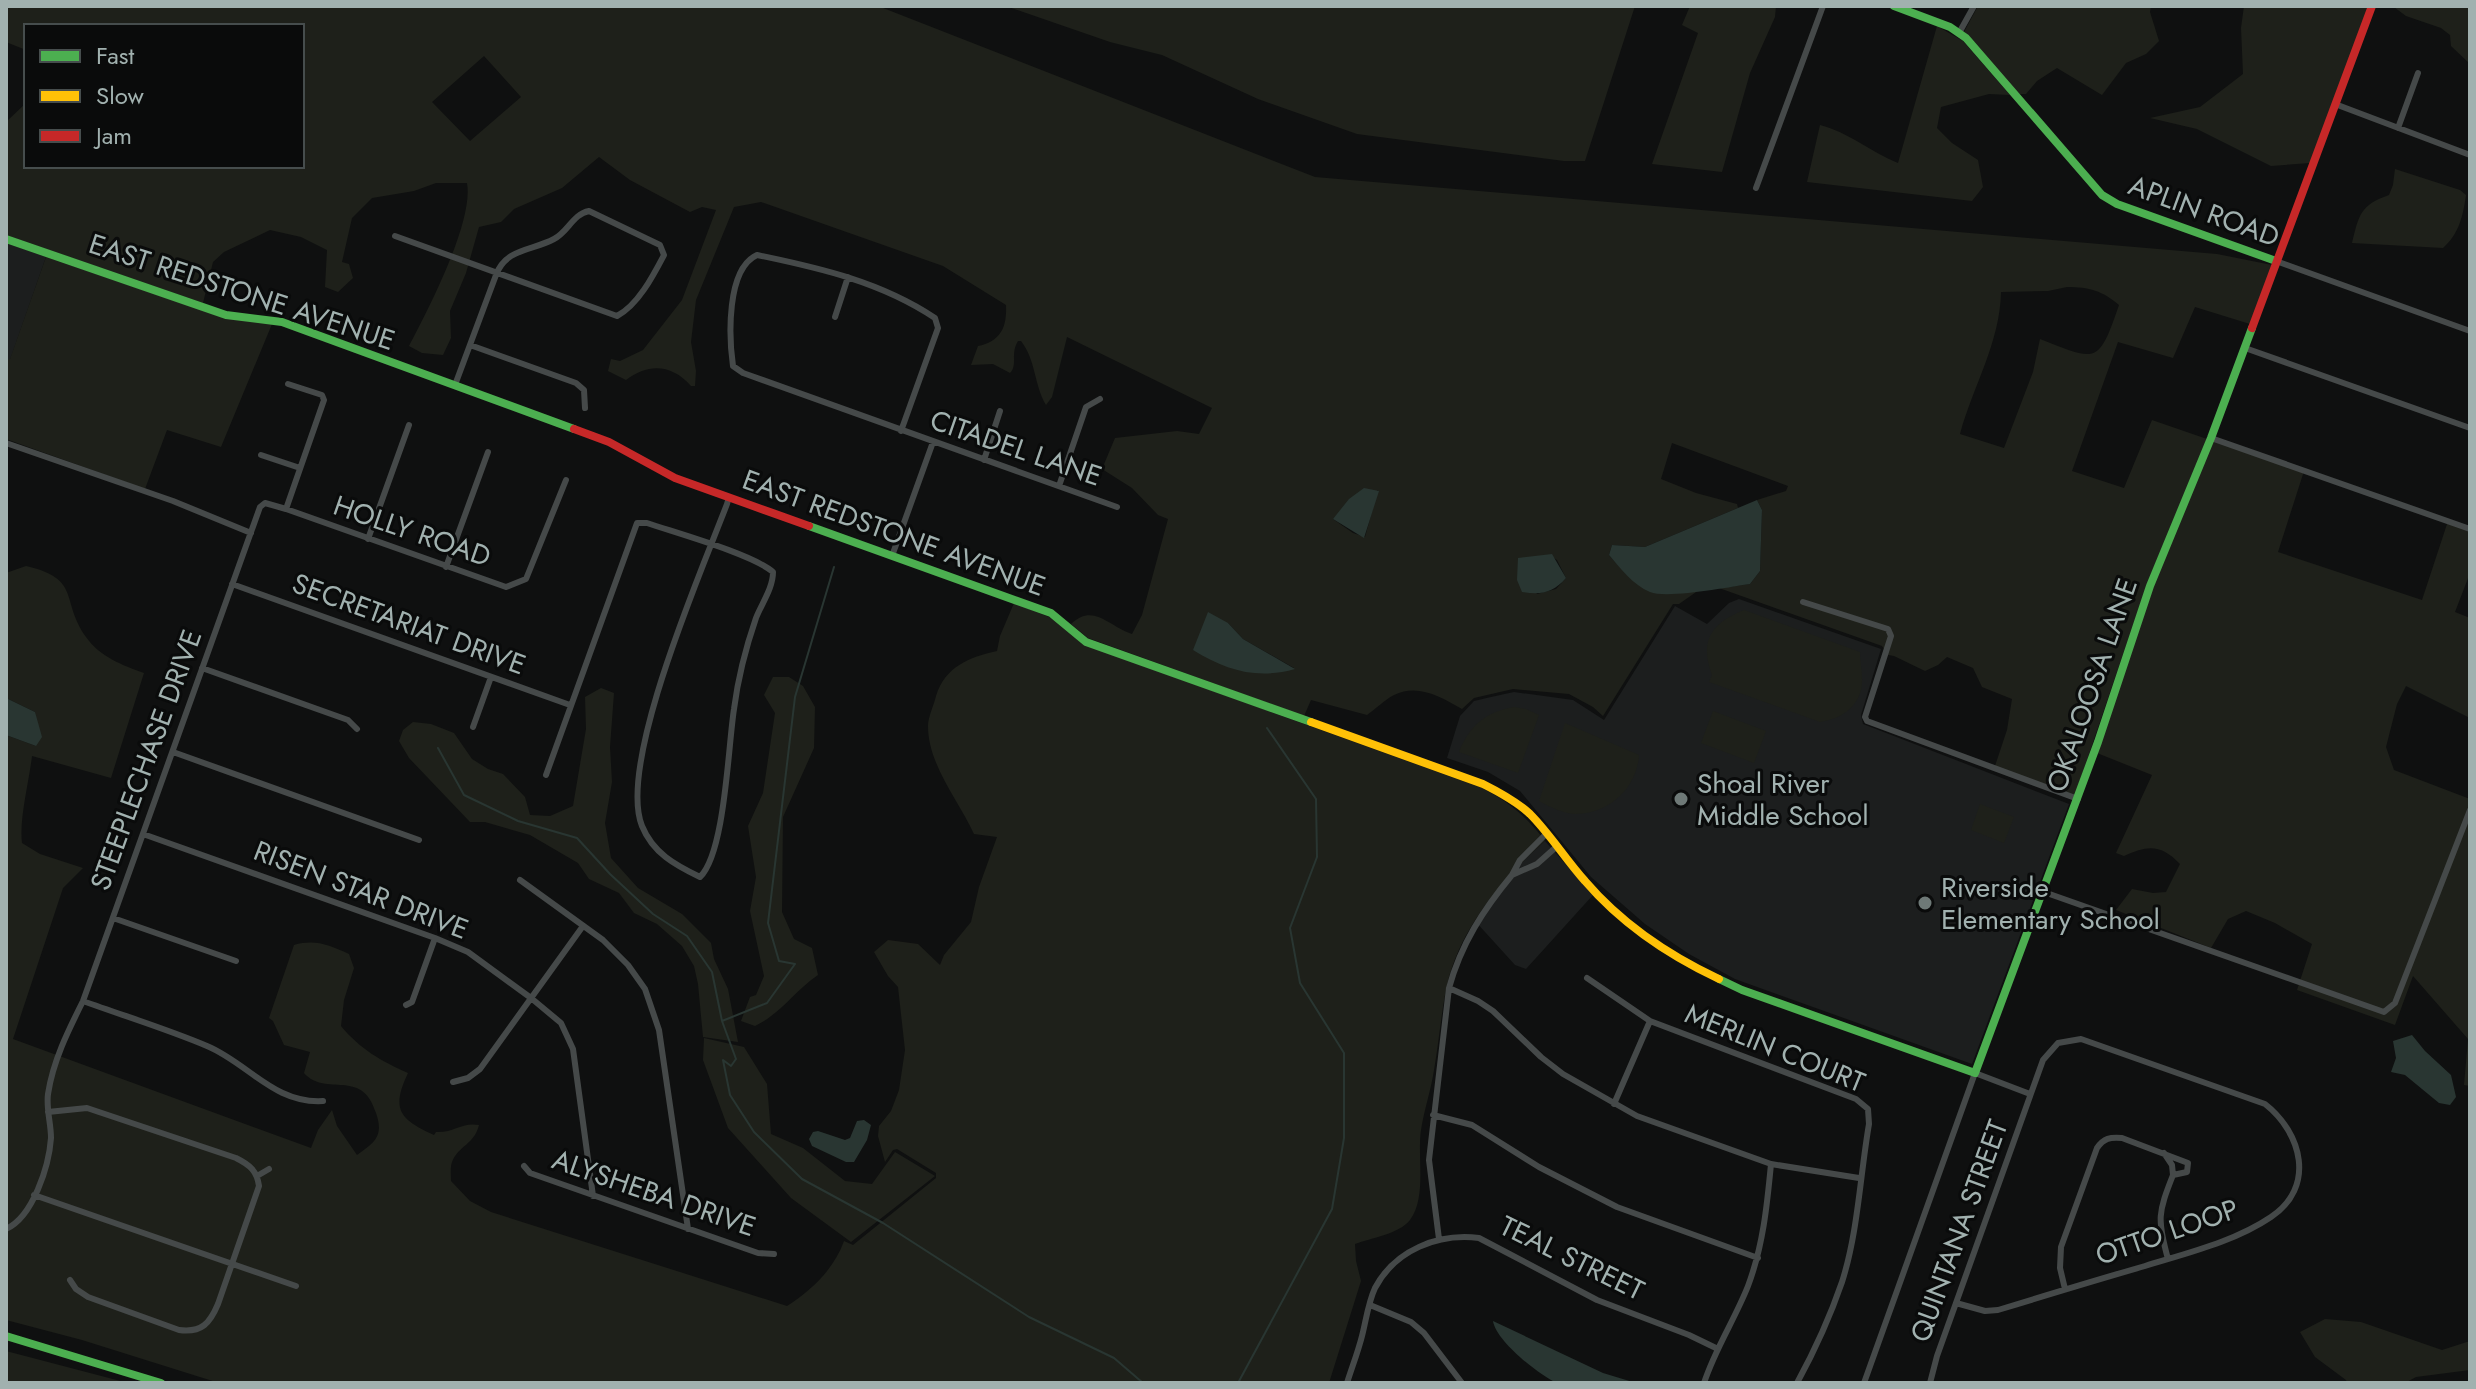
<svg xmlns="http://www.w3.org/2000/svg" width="2476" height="1389" viewBox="0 0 2476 1389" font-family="Jost,sans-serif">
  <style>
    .built { fill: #1c1e1e }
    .green { fill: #1e201a; fill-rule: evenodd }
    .water { fill: #293632 }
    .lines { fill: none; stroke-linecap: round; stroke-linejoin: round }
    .stream { stroke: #293632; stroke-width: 2 }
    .street { stroke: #454949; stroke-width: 6 }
    .fast { stroke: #4caf50; stroke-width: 8 }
    .slow { stroke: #ffc107; stroke-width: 8 }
    .jam { stroke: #c62828; stroke-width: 8 }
    .poi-dot { fill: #6e7977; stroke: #0a0b0b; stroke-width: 3 }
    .labels { text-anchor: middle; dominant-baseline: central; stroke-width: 6; stroke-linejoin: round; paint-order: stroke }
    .street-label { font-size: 28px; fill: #a1b1af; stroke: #0a0b0b }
    .poi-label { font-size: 28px; fill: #a1b1af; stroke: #0a0b0b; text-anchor: start }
  </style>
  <rect width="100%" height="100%" fill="#0f1010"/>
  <path class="built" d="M6,243l40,14 -36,103 -4,-1z
    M1739,599l142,50 -20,66 2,9 206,80 -97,260 -237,-85 -46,-25 -44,-30 -54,-47 -71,-86 -32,-19 -41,-14 13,-42 14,-15 17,-4 23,-5 59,8 31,20 71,-114 32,18 22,-21z
    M1545,841l48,54 -67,74 -11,-4 -40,-44 37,-51z"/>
  <path class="green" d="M6,6h872l437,171 902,77 55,11 -22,59 -55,-17 -22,51 -55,-16 -46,129 52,17 28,-68 55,19 -60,145 -73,214 -80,-29 13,-39 5,-31 -30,-12 -9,-19 -26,-11 -9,8 -13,6 -31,-15 -11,-2 1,-5 -2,-3 -163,-58 31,-4 10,-13 2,-61 -5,-10 29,-9 2,-5 -116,-43 -11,36 35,14 41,11 1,4 -93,39 -33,-2 -3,10c33,38 40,41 90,35l-20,14h-6l-70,112 -10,-9 -24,-13 -56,-5 -39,9 -12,11c-21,-12 -44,-26 -68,-14 -10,5 -18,14 -27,20l-56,-15 -7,16 -216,-78 -17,-14c22,-21 36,1 61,10l10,-19 26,-96 -10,-4 -26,-27 -30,-19 13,-31 62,-7 22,3 13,-26 -145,-71 -15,60 -6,8c-12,-20 -10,-45 -25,-64h-3c-8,13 0,24 -8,32l-17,-9 -22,1 7,-19c23,-5 29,-19 28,-41l-63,-39 -182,-64 -27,5 -38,93 -5,42 5,29 -1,15h-4c-19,-22 -43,-23 -65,-6l-18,-9 3,-12 9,2 23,-11 39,-50 34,-90 -14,-3 -12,5 -60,-32 -31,-23 -37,31 -48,21 -13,13 -22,5 -13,46 -16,38 1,27 -8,17 -21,-2 -13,-7c19,-36 65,-125 58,-163h-31l-22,8 -42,7 -20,20 -10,44 7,2 4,14 -15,14 -13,-5 2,-37 -26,-13 -31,-7 -46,22 -11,10 -10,41 -197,-68v-113l20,-19v63h276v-140h-276v24l-20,-8zM484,56l37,41 -51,44 -38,-39zM2067,287c22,0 36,4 52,18 -21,61 -22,56 -79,34l-7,33 -29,76 -44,-14c13,-48 40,-91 41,-142l47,-1zM1378,490l-13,47 -12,-4 -20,-14zM1549,555l8,5 9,18 -10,11 -19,5 -19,-35zM1228,623l15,16 51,29 -101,-18z
    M1006,6h629l-50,155h-21l-207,-27 -99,-35 -96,-44 -52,-13z
    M1690,6h86l-1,11 -25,56 -28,99 -70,-8 46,-131 -16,-8z
    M1978,6h173l-1,6 9,29 -13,13 -20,9 -24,32 -45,-27 -20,13 -11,13h-8l-54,-62z
    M2244,6h125l-59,157 -39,3 -74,-37 -47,-11 50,-11 43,-33 -2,-46z
    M2470,6v58l-19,-18 -1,-11 -9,-7 -35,-12 -12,-9h-16z
    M1937,26l26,15 47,54 -21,-1 -48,13 -4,21 15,15 26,17 5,27 -11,14 -165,-19 13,-57c28,7 51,27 78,38z
    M2395,169l65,21 6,5c-3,21 -7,39 -23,53l-91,-5c7,-28 8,-38 37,-48l4,-10z
    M46,257l179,61 47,6 -51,123 -54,-17 -22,59 -139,-50v-80h4z
    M2213,441l91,30 -26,81 144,48 26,-79 22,8v44l-15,39 15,6v100l-64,-32 -9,18 -11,43 8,23 76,29v287l-6,-1 4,-46 -55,-63 -18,49 -98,-35 15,-46 -37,-21 -29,-12 -18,8 -17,29 -95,-38 16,-21 21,4 13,-1 14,-28c-19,-20 -32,-19 -56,-8l-8,-3 36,-78 -55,-22 56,-166z
    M26,566c56,13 34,34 60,71 14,20 36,28 58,36l-33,105 -79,-22c-3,26 -13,63 -10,87l18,11 43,14 -20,20 -50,151 298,109 7,-18 14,-20 5,16 20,29c18,-13 27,-19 19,-42 -14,-46 -50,-15 -72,-40l6,-21 -26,-7 -11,-24 -4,-3 25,-73c21,-6 35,0 55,9l5,14 -10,32 -3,26c19,23 40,35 67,47 -17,36 -9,46 26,62l2,-3c18,1 25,-10 43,-7 -5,20 -20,20 -27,37 -2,5 -1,14 -1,19l19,20 21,11 296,94c25,-16 47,-37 57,-65l9,4 83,-67v-5l-39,-24 -4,1 -8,12 -7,-26 1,-10 12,-15 8,-21 6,-40 -7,-63 -10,-11 -14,-24 14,-12 30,4 22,21 4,-10 27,-33 8,-35 18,-50 -23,-3c-15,-33 -46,-69 -46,-108 0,-9 6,-21 8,-30 9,-29 33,-39 61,-45l3,-15 14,-33 40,16 31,26 397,143c27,14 45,29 63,53 -43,38 -85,87 -98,144 -6,28 -8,57 -13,85 -3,20 -10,40 -13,60 -4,27 6,67 -11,90 -11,14 -39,18 -55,24l1,17 5,20 -32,102h-1110l-137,-43 -76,-20v-585l30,11 -1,-34 -29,-14v-125z
    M1744,610l116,42c0,10 2,17 2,27 1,25 -19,40 -42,43l-111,-40 3,-7c-13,-35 0,-52 32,-65z
    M773,677h16l14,9 12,21 -1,41 -31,69 -1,95 12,27 18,9 6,27c-26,18 -35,37 -63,51l-14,-5 9,-24 6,-2 8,-19 -14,-65 6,-34 -8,-51 15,-33 12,-80 -11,-18z
    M601,688l13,5 -4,54 2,35 -7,41 6,35 27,30 44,26 29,29 3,16 14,30 10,53 -35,-5 -5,-53 -4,-18 -12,-20 -25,-22 -23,-11 -15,-20 -30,-14 -11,-16 -48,-28 -45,-13h-15l-61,-64 -10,-17 4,-11 10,-8 18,2 23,9 18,26 16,10 15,5 22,23 5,18 20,1 23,-10 13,-77 -1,-32z
    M1514,707l12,2 13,6 -21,58 -59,-21c11,-27 27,-40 55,-45z
    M1713,711l53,20 -12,32 -53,-20z
    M1565,723l74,32c-2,33 -30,59 -64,59 -13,-1 -25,-7 -36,-13z
    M1980,804l34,13 -10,26 -33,-13z
    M704,1038l40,9 23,37 4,50 32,14 42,33 27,3 23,-32 40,24 -84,66 -60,-44 -63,-70 -25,-68z
    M2325,1319l36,3 81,28 28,-9v29l-54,7 -11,6h-58l-1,-3 -31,-23 -15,-25z
    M6,1351l122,32h-122z"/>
  <path class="water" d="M1364,488l15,3 -15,47 -31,-19 16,-20z
    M1757,500l5,10 -2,61 -10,13c-21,3 -83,15 -100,8 -17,-7 -30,-24 -41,-37l3,-10 33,2z
    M1552,554l14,24c-13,15 -25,17 -44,14l-5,-12 1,-22z
    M1208,612l20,11 15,16 52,30c-39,11 -69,1 -102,-19z
    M6,698l29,14 7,25 -6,9 -30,-11z
    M2412,1035l13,16 26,24 5,22 -6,8 -11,-2 -34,-28 -14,-3 5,-14 -3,-17z
    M864,1120l7,5 -4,15 -13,22h-8l-34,-16 -3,-7 4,-7 5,-1 27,9 5,-2 7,-17z
    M1493,1321l110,52 33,10h-79c-18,-8 -61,-42 -64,-62z"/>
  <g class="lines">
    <path class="stream" d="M834,567l-39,130 -27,226 11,38 16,3 -28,39 -45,18 14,38 -5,7 -8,-6 7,35 24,37 48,47 81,44 146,94 85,41 29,25
      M438,748l26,47 54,26 59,17 33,36 43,40 34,22 25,36 10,49
      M1238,1383l94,-174 12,-71v-85l-44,-70 -10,-55 27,-71 -1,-58 -49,-71"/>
    <path class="street" d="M1959,33l15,-27
      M2335,104l135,51
      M2398,128l20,-55
      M1756,188l67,-182
      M395,236l222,80c21,-11 36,-40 47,-61l-4,-10 -71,-34c-16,3 -21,21 -35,28 -22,12 -48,9 -58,36l-41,110
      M2276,261l194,70
      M835,317l13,-40
      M470,345l106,38 8,7 1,18
      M2245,348l225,80
      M901,431l37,-103 -3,-10c-54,-36 -115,-50 -178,-63 -31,14 -28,83 -24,111l10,7 374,134
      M2211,438l259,91
      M6,443l167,58 78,32
      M261,455l39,13
      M984,460l16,-49
      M1059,486l27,-79 14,-8
      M286,509l38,-109 -2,-5 -34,-11
      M368,539l41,-114
      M892,556l41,-114
      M446,567l42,-115
      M232,584l338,121
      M1803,602l85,27 3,7 -26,81 2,4 211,78
      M202,668l146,52 9,9
      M473,727l18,-50
      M173,752l246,88
      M546,775l91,-252h10c29,10 105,31 126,49 0,16 -11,31 -17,46 -10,29 -18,60 -22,91 -6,38 -9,144 -34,168 -25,-12 -47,-24 -58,-51 -25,-62 60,-256 85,-322l2,-7
      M143,834l292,104 33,14 63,46 30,25 12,26 20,147
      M1512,875l25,-11 18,-16
      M520,880l83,60 25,25 17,24 14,41 29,199
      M2041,891l343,121 11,-9 75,-193
      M113,918l123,43
      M1587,978l63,43 206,78 12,10 1,15c-9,52 -11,108 -27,158 -12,35 -27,68 -45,101
      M1449,988l29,13 15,10 48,46 22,17 74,42 134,48 88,14
      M83,1001c41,15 84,28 124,45 41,17 67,58 116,55
      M406,1005l6,-3 23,-64
      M453,1082l15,-4 12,-9 103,-143
      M1614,1104l36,-83
      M48,1112l39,-4 149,50c14,7 21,13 23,28l-41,118c-8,19 -16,29 -39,26l-91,-33 -12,-8 -6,-9
      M1433,1115l39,10 67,42 78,40 141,51
      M2164,1153l8,12 1,10
      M524,1166l6,7 228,80 16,1
      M257,1176l12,-7
      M34,1195l262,91
      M6,1229c27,-12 43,-63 45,-91 0,-15 -5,-29 -3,-44 5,-33 20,-63 35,-93l177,-494 5,-4 21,6 220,78 20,-8 40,-99
      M1439,1239l-10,-79 20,-172c12,-44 34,-78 63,-113l8,-15 25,-25
      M2065,1289l-5,-21 1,-21 36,-99c7,-10 13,-11 25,-10l66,25 -1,9 -14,3c-15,38 -16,44 -5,84
      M1370,1305l41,17 13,11 38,50
      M1347,1383c5,-16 11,-31 15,-47 4,-15 6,-33 13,-48 20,-38 63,-55 104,-50l118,62 92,35 29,14
      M1704,1383c11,-34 31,-64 44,-97 15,-40 19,-80 23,-122
      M1864,1383l111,-310 55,21
      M1930,1383l7,-27 106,-296 15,-17 23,-4 184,65c37,29 51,83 6,113 -37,25 -84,36 -126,49 -49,14 -98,29 -147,44l-13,1 -29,-8"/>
    <path class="fast" d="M1894,6l56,21 16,11 136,157 15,9 159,57
      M6,239l220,76 56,7 292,107
      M809,526l242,87 35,29 225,80
      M1719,979l23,11 233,83 123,-331 52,-156 61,-148 41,-110
      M6,1336l155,47"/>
    <path class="slow" d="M1311,722l172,62c16,8 33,17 47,30 20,20 36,46 55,67 36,42 85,75 134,98"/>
    <path class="jam" d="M2252,328l120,-322
      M574,429l35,13 66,36 134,48"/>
  </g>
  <g class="poi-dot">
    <circle cx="1681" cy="799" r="8"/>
    <circle cx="1925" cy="903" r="8"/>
  </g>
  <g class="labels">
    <g class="street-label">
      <text transform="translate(2204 211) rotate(20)">APLIN ROAD</text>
      <text transform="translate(242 292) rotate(18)">EAST REDSTONE AVENUE</text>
      <text transform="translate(1016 448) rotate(19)">CITADEL LANE</text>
      <text transform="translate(412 531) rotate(19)">HOLLY ROAD</text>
      <text transform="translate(894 533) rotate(20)">EAST REDSTONE AVENUE</text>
      <text transform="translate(409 624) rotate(20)">SECRETARIAT DRIVE</text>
      <text transform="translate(2092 685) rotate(-71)">OKALOOSA LANE</text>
      <text transform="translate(146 760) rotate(-70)">STEEPLECHASE DRIVE</text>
      <text transform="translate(361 890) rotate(21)">RISEN STAR DRIVE</text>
      <text transform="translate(1775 1048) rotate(22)">MERLIN COURT</text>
      <text transform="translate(654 1193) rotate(19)">ALYSHEBA DRIVE</text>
      <text transform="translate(1959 1231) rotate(-70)">QUINTANA STREET</text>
      <text transform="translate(2167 1232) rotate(-19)">OTTO LOOP</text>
      <text transform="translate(1572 1258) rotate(26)">TEAL STREET</text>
    </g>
    <g class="poi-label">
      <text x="1697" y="783">Shoal River<tspan x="1697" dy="32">Middle School</tspan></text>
      <text x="1941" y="887">Riverside<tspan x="1941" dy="32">Elementary School</tspan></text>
    </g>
  </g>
  <rect width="2476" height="1389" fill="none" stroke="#a1b1af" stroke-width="16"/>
  <rect x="24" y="24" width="280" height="144" fill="#0a0b0b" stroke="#464d4d" stroke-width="2"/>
  <rect x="40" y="50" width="40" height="12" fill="#4caf50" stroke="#464d4d" stroke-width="2"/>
  <text x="96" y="64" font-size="24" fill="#a1b1af">Fast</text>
  <rect x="40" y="90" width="40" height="12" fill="#ffc107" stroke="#464d4d" stroke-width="2"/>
  <text x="96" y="104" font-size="24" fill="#a1b1af">Slow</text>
  <rect x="40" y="130" width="40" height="12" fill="#c62828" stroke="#464d4d" stroke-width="2"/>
  <text x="96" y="144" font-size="24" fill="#a1b1af">Jam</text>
</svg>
